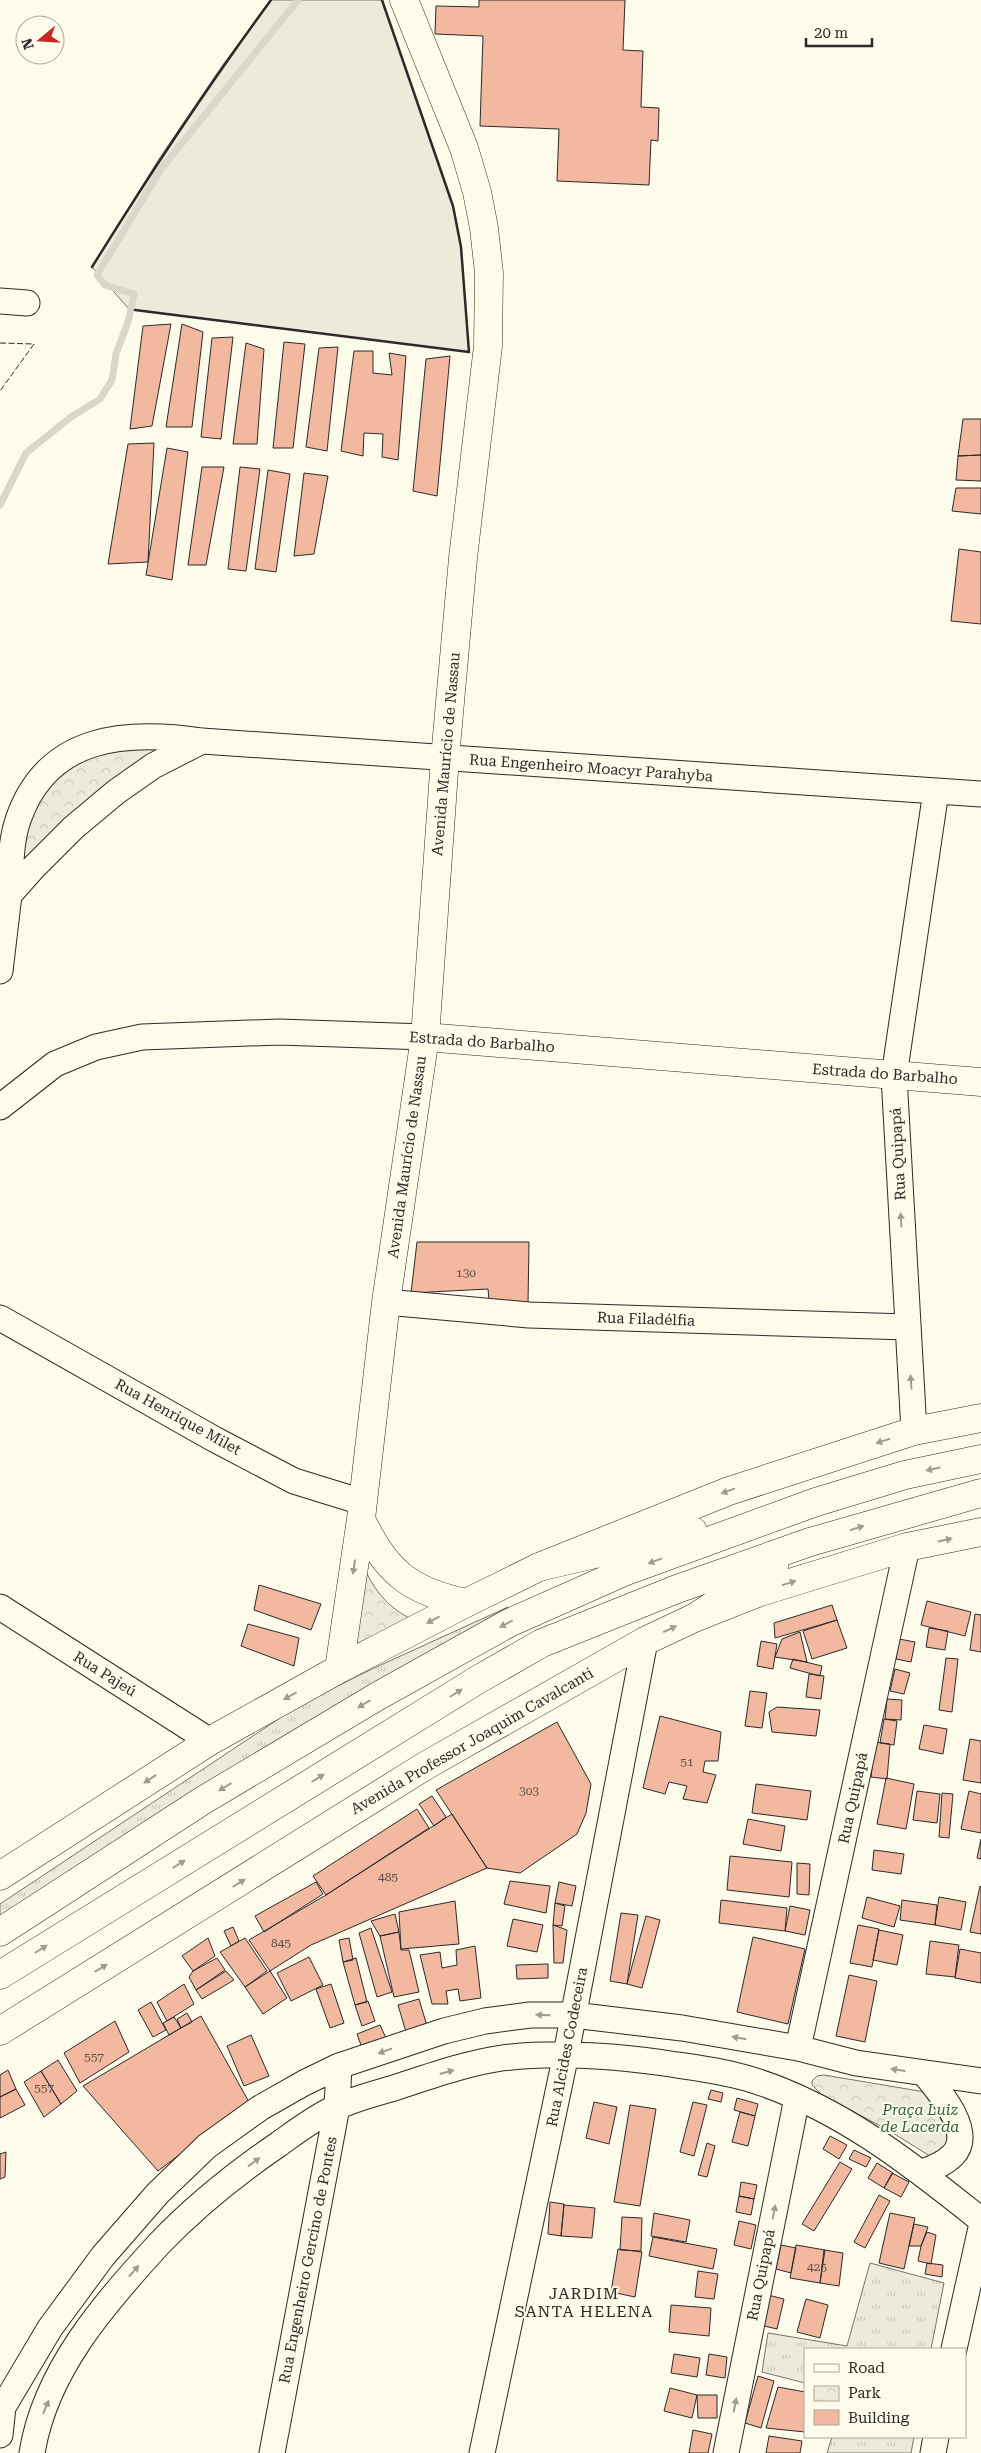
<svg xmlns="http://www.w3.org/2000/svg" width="981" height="2453" viewBox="0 0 981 2453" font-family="'Roboto Serif',serif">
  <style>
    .grass { fill: url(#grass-tufts); stroke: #74746e }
    .park { fill: url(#park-crowns); stroke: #74746e }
    .parking { fill: #eceadb; stroke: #74746e }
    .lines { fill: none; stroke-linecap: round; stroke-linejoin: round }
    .stream { stroke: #d8d7c9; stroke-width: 7 }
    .building { fill: #f2b8a0; stroke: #2b2b2b }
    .minor-casing { stroke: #2b2b2b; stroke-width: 27 }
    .major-casing { stroke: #2b2b2b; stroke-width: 29 }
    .highway-casing { stroke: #2b2b2b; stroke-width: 29 }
    .minor { stroke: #fdfbea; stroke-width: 25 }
    .major { stroke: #fdfbea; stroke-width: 28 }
    .highway { stroke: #fdfbea; stroke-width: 28 }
    .fence { stroke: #2b2b2b; stroke-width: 1; stroke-dasharray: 6 2.5; stroke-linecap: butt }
    .wall { stroke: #2b2b2b; stroke-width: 2.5 }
    .oneway { fill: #9e9d94 }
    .labels { text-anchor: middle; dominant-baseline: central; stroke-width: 4; stroke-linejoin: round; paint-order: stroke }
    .number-label { font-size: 12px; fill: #5d4e48 }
    .street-label { font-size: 15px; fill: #2b2b2b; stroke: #fdfbea }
    .park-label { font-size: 15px; font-style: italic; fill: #34623c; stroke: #fdfbea }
    .neighbourhood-label { font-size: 16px; letter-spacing: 1px; fill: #2b2b2b; stroke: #fdfbea }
  </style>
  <defs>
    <pattern id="grass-tufts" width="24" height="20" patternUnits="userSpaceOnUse" patternTransform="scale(1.25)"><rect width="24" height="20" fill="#ecebdb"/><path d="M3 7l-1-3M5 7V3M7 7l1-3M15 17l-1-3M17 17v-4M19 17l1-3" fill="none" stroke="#cbcabc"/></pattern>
    <pattern id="park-crowns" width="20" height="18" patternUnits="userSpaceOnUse" patternTransform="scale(1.25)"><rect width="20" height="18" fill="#ecebdb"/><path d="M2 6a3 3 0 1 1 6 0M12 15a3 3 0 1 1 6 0" fill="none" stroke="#cbcabc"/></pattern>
  </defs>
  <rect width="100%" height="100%" fill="#fdfbea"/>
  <path class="grass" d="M508,1607l-81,47 -427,267v-17l301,-200 71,-35z
    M870,2263l74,20 -13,66h-126v34l-43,-11 6,-39 79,13z
    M832,2437h82l-3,16h-84z"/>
  <path class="park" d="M135,747l34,4 -153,123 5,-58 36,-47 30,-13z
    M359,1558c14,29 24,47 54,62l-60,25z
    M824,2075l113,19 13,21 -2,38 -18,3 -42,-26 -66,-35 -10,-10v-4l5,-5z"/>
  <path class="parking" d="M271,0h111l71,206 8,41 8,105 -340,-43 -37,-42 67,-108 63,-93z"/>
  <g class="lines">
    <path class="stream" d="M0,505l26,-52 45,-36 29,-18 12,-19 4,-26 12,-32 6,-28 -29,-9 -8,-10 64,-106 137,-169"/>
  </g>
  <path class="building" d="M479,0h146l-2,50 20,1 -2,56 18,1 -1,33 -7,-1 -2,45 -92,-4 2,-52 -79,-3 3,-90 -48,-2 1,-28 43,1z
    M171,324l-19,102 -22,3 13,-103z
    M182,324l21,8 -11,95h-26z
    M233,337l-12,102 -20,-2 11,-99z
    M284,342l21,2 -12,104h-20z
    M246,343l18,6 -7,95h-24z
    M338,347l-11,104 -21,-4 13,-99z
    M354,351h19v22l19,2 -3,-22 17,3 -8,104 -16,-3 1,-23 -19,-1 -1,23 -22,-5z
    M450,356l-13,140 -24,-5 13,-132z
    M963,419h18v36l-23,1z
    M154,443l-6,119 -40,2 20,-120z
    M167,448l21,4 -16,128 -26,-5z
    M981,455v26l-25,-1 2,-24z
    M202,467h22l-18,98h-18z
    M240,467l20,2 -14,102 -18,-2z
    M268,470l22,4 -14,98 -21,-3z
    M304,473l24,3 -14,78 -20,2z
    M956,488h25v26l-29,-3z
    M959,549l22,3v72l-30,-3z
    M417,1242h112l-1,62 -39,-4 -1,-11 -77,4z
    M259,1585l62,19 -10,26 -57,-20z
    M927,1601l44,11 -6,24 -44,-11z
    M832,1605l5,15 -62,18 -1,-15z
    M975,1614l6,1v37l-11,-2z
    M837,1620l10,28 -35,11 -9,-28z
    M248,1624l51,14 -5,28 -53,-20z
    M929,1628l19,3 -3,19 -19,-3z
    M800,1632l7,30 -32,-5 7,-18z
    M899,1639l16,3 -4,20 -15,-3z
    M761,1641l16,3 -4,25 -16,-3z
    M946,1658l12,1 -6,53 -13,-2z
    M793,1659l29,7 -2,10 -30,-8z
    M895,1669l15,4 -6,21 -14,-3z
    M809,1674l15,2 -3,23 -15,-2z
    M750,1691l17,2 -5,35 -17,-2z
    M887,1699l15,1 -1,20 -16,-1z
    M777,1707l43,3 -4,26 -44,-4 -3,-20z
    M660,1716l61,16 -3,29h-13l-2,11 13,3 -9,28 -24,-4 4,-13 -18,-4 -4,12 -22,-6z
    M884,1719l13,2 -3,24 -14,-2z
    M557,1722l34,62 -5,29 -9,21 -57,39 -33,-5 -51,-78z
    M924,1725l23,4 -4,25 -24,-5z
    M970,1739l11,2v42l-18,-3z
    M875,1742l15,2 -3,35 -16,-2z
    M886,1778l28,6 -8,45 -29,-5z
    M756,1784l55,7 -4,29 -55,-7z
    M917,1791l23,3 -3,29 -24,-3z
    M969,1791l12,3v39l-20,-4z
    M942,1793l11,1 -4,44 -10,-1z
    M432,1796l14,21 -12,9 -15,-22z
    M417,1809l12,19 -103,67 -13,-19z
    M452,1814l35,54 -176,77 -41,26 -21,-31 77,-45z
    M748,1819l37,7 -4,25 -38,-7z
    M981,1839v20l-4,-1z
    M874,1850l30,4 -3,20 -29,-4z
    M730,1856l62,6 -3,35 -62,-7z
    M797,1863l13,1 -1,31 -12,-1z
    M510,1881l40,5 -4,27 -42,-9z
    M316,1882l7,12 -59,38 -9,-16z
    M559,1882l17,4 -4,20 -17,-3z
    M980,1886l1,1v47l-11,-2z
    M867,1897l33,9 -6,21 -32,-9z
    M939,1897l27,5 -5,28 -26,-5z
    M721,1900l66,8 -2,23 -66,-8z
    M902,1900l35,5 -2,20 -35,-5z
    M455,1901l4,43 -58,5 -2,-37z
    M555,1903l10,3 -3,20 -9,-1z
    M790,1906l20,4 -5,25 -20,-4z
    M621,1913l17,2 -11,69 -17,-3z
    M395,1914l4,18 -19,4 -9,-15z
    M646,1916l14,4 -18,68 -15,-4z
    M513,1919l30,6 -6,27 -30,-6z
    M553,1925l14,5 -4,33h-9z
    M858,1925l21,4 -7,38 -22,-4z
    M233,1927l6,14 -8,5 -7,-15z
    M371,1928l21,64 -15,5 -18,-64z
    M879,1930l24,5 -6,30 -24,-5z
    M399,1932l2,18h8l10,42 -25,5 -14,-61z
    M753,1937l52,12 -17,75 -51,-12z
    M208,1938l7,18 -22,15 -11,-15z
    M245,1938l22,33 -22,16 -25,-35z
    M349,1938l4,22 -10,2 -4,-22z
    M930,1941l29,4 -4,32 -29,-3z
    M475,1946l6,52 -21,3 -2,-12 -12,2 2,13h-16l-12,-49 20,-3 2,16 15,-3 -1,-15z
    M960,1949l21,4v30l-26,-5z
    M309,1957l14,28 -32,16 -14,-28z
    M217,1958l8,12 -29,20 -7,-13 4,-6z
    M356,1958l11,44 -12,3 -12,-43z
    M548,1964v14l-31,1 -1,-14z
    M226,1971l8,9 -32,19 -6,-9z
    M270,1971l17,27 -24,16 -18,-27z
    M849,1975l28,6 -12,61 -29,-6z
    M184,1984l10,20 -27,17 -10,-19z
    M331,1984l13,39 -14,5 -14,-39z
    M419,1999l8,27 -21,6 -8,-27z
    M368,2001l7,20 -13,5 -7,-21z
    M151,2002l15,28 -13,7 -15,-27z
    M187,2013l5,9 -11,6 -4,-9z
    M201,2016l48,86 -91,69 -75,-85z
    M174,2017l7,11 -12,7 -6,-12z
    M115,2021l14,31 -49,31 -16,-30z
    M380,2025l6,13 -24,10 -5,-14z
    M251,2035l18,41 -25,10 -17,-40z
    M58,2060l19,31 -16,13 -20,-33z
    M8,2070l8,19 -16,8v-22z
    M41,2071l20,33 -17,13 -20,-35z
    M16,2089l9,16 -25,13v-21z
    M711,2090l12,3 -2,9 -13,-3z
    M737,2098l21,6 -3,12 -21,-6z
    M594,2102l23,5 -8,37 -23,-6z
    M693,2102l14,3 -13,51 -14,-4z
    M630,2105l26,4 -16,97 -26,-4z
    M740,2112l15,4 -7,30 -16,-4z
    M830,2136l17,9 -8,14 -16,-10z
    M707,2143l8,3 -8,31 -9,-2z
    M854,2150l17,8 -5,9 -17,-8z
    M6,2152l-1,25 -5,2v-25z
    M840,2162l12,7 -38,62 -12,-7z
    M877,2163l16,10 -9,15 -16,-10z
    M892,2173l17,9 -8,15 -17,-9z
    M741,2182l16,3 -3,14 -15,-3z
    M879,2195l11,6 -25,47 -11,-6z
    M739,2196l15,3 -3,16 -15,-3z
    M550,2202l14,2 -3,32 -13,-2z
    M564,2205l31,3 -3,30 -31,-2z
    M654,2213l36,7 -4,22 -35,-6z
    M890,2213l25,5 -11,51 -25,-6z
    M622,2217l20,1 -1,33 -21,-1z
    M739,2221l17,4 -5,24 -17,-4z
    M914,2224l14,3 -7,19h-12z
    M927,2232l9,3 -5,29 -13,-3 3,-15z
    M653,2237l64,12 -4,20 -64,-13z
    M781,2245l15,3 -5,25 -15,-4z
    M796,2245l29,5 -5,33 -30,-5z
    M618,2249l24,3 -7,45 -24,-5z
    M824,2250l19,3 -4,33 -19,-3z
    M927,2263l16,2 -1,12 -17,-3z
    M698,2271l20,3 -4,25 -19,-2z
    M768,2295l16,4 -7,30 -17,-4z
    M806,2299l22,6 -8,33 -23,-6z
    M671,2305l40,3 -2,28 -40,-4z
    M674,2354l26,4 -3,19 -26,-4z
    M709,2354l18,3 -2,21 -19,-3z
    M758,2376l16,5 -13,47 -16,-5z
    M778,2387l27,5v40l-39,-4z
    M670,2388l27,7 -5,23 -28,-7z
    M697,2395h20v23h-19z
    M693,2430l19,4 -4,19h-19z
    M769,2436l33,5 -2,12h-34z"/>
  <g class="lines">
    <defs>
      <path id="minor" d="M0,301l27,2
        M9,895c2,-24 1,-52 9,-75 29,-85 107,-90 184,-79
        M0,971l9,-76 24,-27 40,-40 43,-36 37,-26 49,-25 779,53
        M0,1107l55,-43 41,-17 46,-10 137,-5 146,5
        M386,1302l143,13 378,12
        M0,1318l214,121 80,42 68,21
        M914,1431l-20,-355 42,-285
        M0,1607l210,134
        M798,2048l109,-501
        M922,2172c11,-4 22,-8 31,-17 22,-23 -14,-64 -29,-82
        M954,2349l27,-121
        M0,2435l3,-28 47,-79 53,-72 55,-63 49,-47 53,-38 44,-25 35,-17 105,-35 41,-10 45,-6h43l109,13 116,20 58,15 125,18
        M32,2453c13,-82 72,-149 126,-208 37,-39 77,-71 121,-101 18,-13 35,-26 54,-35 19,-10 41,-15 61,-21 34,-11 73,-25 108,-30 58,-7 117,-2 175,7 23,3 47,7 69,13 89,26 164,85 235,142
        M272,2453l65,-346 2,-41
        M482,2453l84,-399 79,-413
        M726,2453l71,-355
        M933,2453l3,-16"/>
      <path id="major" d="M425,1037l556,45
        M361,1519c24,52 48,72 105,84
        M339,1669l22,-150 25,-217 39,-265 20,-279 18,-200 25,-212 1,-73 -5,-45 -7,-36 -13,-44 -60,-148
        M0,1876l210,-135 129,-72 127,-66 73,-36 190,-76 185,-60 67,-13
        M0,2031l425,-265 220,-125 49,-23 66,-26 147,-45 74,-15"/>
      <path id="highway" d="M539,1567l154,-36
        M694,1618l80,-52
        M0,1932l202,-131 176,-105 131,-73 117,-52 190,-69 89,-27 76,-16
        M0,1975l479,-296 63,-36 135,-54 133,-47 171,-49"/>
    </defs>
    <use href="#minor" class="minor-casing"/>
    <use href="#major" class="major-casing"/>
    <use href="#highway" class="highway-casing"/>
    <use href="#minor" class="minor"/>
    <use href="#major" class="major"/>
    <use href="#highway" class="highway"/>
    <path class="fence" d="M0,343l34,1 -34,47"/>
    <path class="wall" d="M92,267c57,-92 115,-180 179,-267
      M135,310l334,42 -8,-105 -8,-41 -71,-206"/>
  </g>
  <defs><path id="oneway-solid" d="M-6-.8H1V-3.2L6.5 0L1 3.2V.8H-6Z" transform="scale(1.25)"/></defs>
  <g class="oneway">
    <use href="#oneway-solid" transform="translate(901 1220) rotate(-93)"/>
    <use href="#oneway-solid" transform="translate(911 1382) rotate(-94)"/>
    <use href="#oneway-solid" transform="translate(883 1441) rotate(162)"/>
    <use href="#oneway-solid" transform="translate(933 1469) rotate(168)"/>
    <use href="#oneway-solid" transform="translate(728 1491) rotate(160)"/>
    <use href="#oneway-solid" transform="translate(857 1528) rotate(-17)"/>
    <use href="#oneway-solid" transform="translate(945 1540) rotate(-12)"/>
    <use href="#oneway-solid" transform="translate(655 1561) rotate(160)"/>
    <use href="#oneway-solid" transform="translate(354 1567) rotate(98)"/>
    <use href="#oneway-solid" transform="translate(789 1583) rotate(-17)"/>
    <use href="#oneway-solid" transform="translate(433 1620) rotate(152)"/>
    <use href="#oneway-solid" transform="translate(506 1624) rotate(152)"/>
    <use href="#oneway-solid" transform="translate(670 1629) rotate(-25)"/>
    <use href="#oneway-solid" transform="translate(456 1693) rotate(-32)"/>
    <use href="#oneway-solid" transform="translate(290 1696) rotate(151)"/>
    <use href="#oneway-solid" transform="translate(364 1704) rotate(149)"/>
    <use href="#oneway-solid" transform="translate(318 1778) rotate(-32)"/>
    <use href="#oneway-solid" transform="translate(150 1779) rotate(147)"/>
    <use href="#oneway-solid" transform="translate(225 1787) rotate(149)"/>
    <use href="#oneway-solid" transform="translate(179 1864) rotate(-32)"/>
    <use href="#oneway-solid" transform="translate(239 1883) rotate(-32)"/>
    <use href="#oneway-solid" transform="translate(41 1949) rotate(-32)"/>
    <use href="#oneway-solid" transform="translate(101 1968) rotate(-31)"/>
    <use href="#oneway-solid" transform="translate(543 2015) rotate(-179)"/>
    <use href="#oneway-solid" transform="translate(739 2038) rotate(-170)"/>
    <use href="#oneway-solid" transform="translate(385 2051) rotate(161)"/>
    <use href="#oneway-solid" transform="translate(898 2070) rotate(-172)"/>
    <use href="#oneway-solid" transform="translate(447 2072) rotate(-15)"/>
    <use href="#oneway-solid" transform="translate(254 2162) rotate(-36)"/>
    <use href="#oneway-solid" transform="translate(774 2212) rotate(-79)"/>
    <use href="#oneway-solid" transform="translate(134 2271) rotate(-47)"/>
    <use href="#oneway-solid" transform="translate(735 2405) rotate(-79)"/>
    <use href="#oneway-solid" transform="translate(46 2407) rotate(-68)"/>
  </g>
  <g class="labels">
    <g class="number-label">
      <text x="466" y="1273">130</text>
      <text x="687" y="1762">51</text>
      <text x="529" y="1791">303</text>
      <text x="388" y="1877">485</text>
      <text x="281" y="1943">845</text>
      <text x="94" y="2057">557</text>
      <text x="44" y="2088">557</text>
      <text x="817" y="2267">425</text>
    </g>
    <g class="street-label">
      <text transform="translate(446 754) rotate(-85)">Avenida Maurício de Nassau</text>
      <text transform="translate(591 768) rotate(4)">Rua Engenheiro Moacyr Parahyba</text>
      <text transform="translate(482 1042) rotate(4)">Estrada do Barbalho</text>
      <text transform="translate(885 1074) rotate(4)">Estrada do Barbalho</text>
      <text transform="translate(898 1154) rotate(-93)">Rua Quipapá</text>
      <text transform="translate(407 1157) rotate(-82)">Avenida Maurício de Nassau</text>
      <text transform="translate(646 1319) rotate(2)">Rua Filadélfia</text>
      <text transform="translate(178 1417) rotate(29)">Rua Henrique Milet</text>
      <text transform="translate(105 1674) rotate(32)">Rua Pajeú</text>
      <text transform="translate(472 1741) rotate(-30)">Avenida Professor Joaquim Cavalcanti</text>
      <text transform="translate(853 1798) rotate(-78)">Rua Quipapá</text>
      <text transform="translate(567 2047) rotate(-79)">Rua Alcides Codeceira</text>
      <text transform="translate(308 2260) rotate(-79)">Rua Engenheiro Gercino de Pontes</text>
      <text transform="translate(761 2275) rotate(-79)">Rua Quipapá</text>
    </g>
    <g class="park-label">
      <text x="920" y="2110">Praça Luiz<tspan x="920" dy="17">de Lacerda</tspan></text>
    </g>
    <g class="neighbourhood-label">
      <text x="584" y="2293">JARDIM<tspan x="584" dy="18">SANTA HELENA</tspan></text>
    </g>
  </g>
  <rect x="804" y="2348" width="162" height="90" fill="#fdfbea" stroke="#a9a89e"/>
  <rect x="814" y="2364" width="25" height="8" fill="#fdfbea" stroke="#a9a89e"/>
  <text x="848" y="2373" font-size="15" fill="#2b2b2b">Road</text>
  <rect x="814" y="2386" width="25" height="15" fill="url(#park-crowns)" stroke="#a9a89e"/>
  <text x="848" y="2398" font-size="15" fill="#2b2b2b">Park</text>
  <rect x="814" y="2410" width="25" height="15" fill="#f2b8a0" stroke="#a9a89e"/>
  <text x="848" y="2423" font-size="15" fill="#2b2b2b">Building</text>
  <g transform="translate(40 40) rotate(252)"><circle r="24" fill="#fdfbea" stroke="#a9a89e"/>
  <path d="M0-4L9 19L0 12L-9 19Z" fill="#c62828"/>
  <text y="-8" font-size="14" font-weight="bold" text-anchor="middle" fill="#2b2b2b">N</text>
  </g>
  <path d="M806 38v8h66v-8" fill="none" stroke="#2b2b2b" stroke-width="2.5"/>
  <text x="814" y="38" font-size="15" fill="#2b2b2b" stroke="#fdfbea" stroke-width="4" paint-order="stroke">20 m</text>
</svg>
